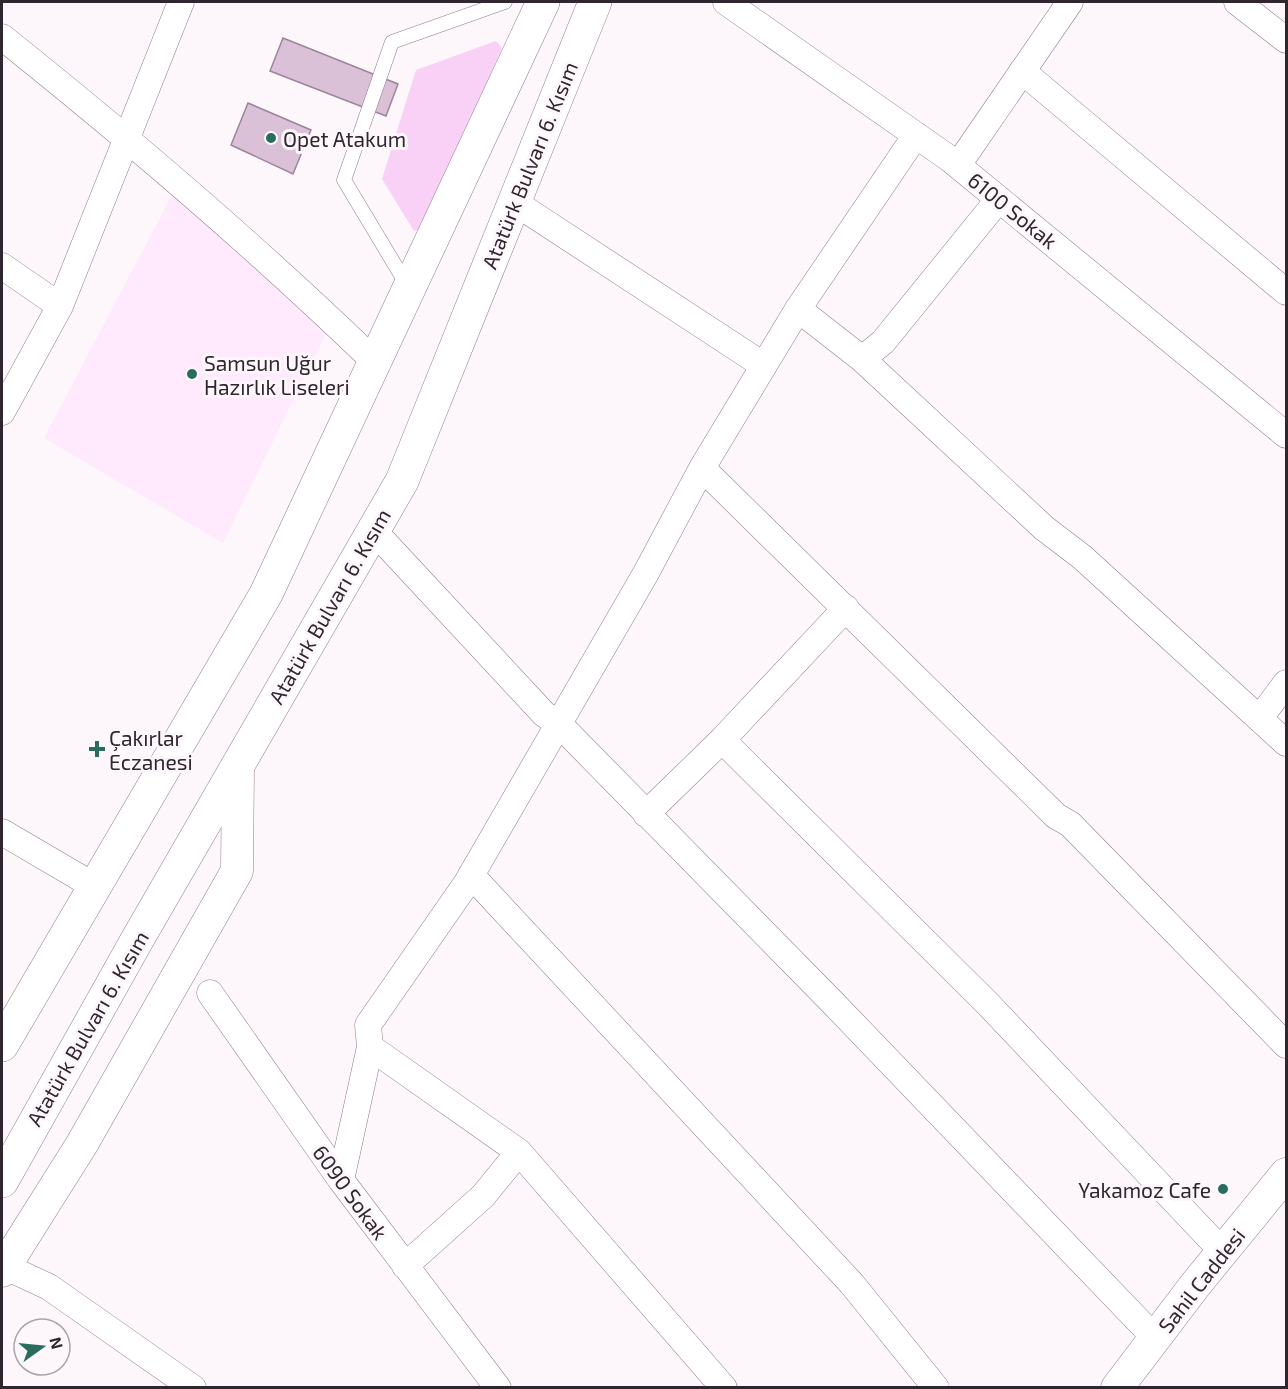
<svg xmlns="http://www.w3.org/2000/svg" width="1288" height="1389" viewBox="0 0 1288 1389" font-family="'Exo 2',sans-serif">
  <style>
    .built { fill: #feeafc }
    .green { fill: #f9d0f6 }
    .building { fill: #dac1d8; stroke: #9c849a; stroke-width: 1.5 }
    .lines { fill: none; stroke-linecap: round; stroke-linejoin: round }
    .service-casing { stroke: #917a8f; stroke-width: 15 }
    .minor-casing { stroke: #917a8f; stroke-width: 27 }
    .tertiary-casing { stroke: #917a8f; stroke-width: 33 }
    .trunk-casing { stroke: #917a8f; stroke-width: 34 }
    .service { stroke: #fff; stroke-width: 14 }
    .minor { stroke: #fff; stroke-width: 26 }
    .tertiary { stroke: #fff; stroke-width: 32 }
    .trunk { stroke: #fff; stroke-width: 33 }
    .poi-dot { fill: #296d5f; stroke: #fdf7fc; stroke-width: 2 }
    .labels { text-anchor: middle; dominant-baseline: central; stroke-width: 6; stroke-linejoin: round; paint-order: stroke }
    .poi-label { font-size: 21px; fill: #30262f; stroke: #fdf7fc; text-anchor: start }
    .street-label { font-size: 21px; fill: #30262f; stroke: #fdf7fc }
  </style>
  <rect width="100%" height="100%" fill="#fdf7fc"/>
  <path class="built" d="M183,174l154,137 -114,232 -179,-105z"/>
  <path class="green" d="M496,41l6,7 -77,180 -11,3 -32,-52 34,-109z"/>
  <path class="building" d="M283,38l115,46 -12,32 -116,-45z
    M248,103l63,27 -18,44 -62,-29z"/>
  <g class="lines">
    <defs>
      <path id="service" d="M407,285l-63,-105 48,-138 113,-40"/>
      <path id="minor" d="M726,2l224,157 336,276
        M1237,2l49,38
        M2,37c129,103 254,210 373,325
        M1022,71l264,221
        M958,165l112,-163
        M514,202l249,163
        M2,266l58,40
        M798,309l64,50 182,169 38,29 204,186
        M862,359l21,-17 116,-143
        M2,412l58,-106 121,-304
        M702,468l354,348 14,8 216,221
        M373,530l171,184 15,10 276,281 320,333
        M1260,718l26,-35
        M722,740l265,263 235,248
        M646,814l76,-74 124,-132
        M2,832l92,54
        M471,875l381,409 84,104
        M210,993l131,187 157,208
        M370,1047l149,105 205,236
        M341,1180l29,-133 -2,-22 98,-141 180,-311 56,-105 96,-159 118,-174
        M2,1265l47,22 144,101
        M405,1266l78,-70 36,-44"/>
      <path id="tertiary" d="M2,1271l80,-127 155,-273 1,-106
        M1117,1388l79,-104 90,-110"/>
      <path id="trunk" d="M2,1045l264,-451 277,-592
        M2,1181l135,-241 265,-459 193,-479"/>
    </defs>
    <use href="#service" class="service-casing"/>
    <use href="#minor" class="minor-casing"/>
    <use href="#tertiary" class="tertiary-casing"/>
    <use href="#trunk" class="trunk-casing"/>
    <use href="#service" class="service"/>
    <use href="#minor" class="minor"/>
    <use href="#tertiary" class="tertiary"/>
    <use href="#trunk" class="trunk"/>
  </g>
  <g class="poi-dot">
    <circle cx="271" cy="138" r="6"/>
    <circle cx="192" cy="374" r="6"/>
    <path d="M94 740h6v6h6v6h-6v6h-6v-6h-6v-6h6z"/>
    <circle cx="1223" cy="1189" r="6"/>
  </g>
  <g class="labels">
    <g class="poi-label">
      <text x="283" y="138">Opet Atakum</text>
      <text x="204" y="362">Samsun Uğur<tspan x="204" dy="24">Hazırlık Liseleri</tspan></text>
      <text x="109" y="737">Çakırlar<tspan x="109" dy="24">Eczanesi</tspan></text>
      <text x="1211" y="1189" text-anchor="end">Yakamoz Cafe</text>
    </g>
    <g class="street-label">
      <text transform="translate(529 165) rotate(-68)">Atatürk Bulvarı 6. Kısım</text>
      <text transform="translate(1013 210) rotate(39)">6100 Sokak</text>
      <text transform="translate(329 606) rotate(-60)">Atatürk Bulvarı 6. Kısım</text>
      <text transform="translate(87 1028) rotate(-60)">Atatürk Bulvarı 6. Kısım</text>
      <text transform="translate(351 1192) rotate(54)">6090 Sokak</text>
      <text transform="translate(1201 1280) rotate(-52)">Sahil Caddesi</text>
    </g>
  </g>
  <rect width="1288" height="1389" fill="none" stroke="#30262f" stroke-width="6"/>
  <g transform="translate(42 1347) rotate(75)"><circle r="28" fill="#fdf7fc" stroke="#aba3aa" stroke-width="1.5"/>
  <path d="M0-4.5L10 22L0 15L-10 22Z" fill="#296d5f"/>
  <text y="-9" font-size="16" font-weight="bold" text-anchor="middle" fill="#30262f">N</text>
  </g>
</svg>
